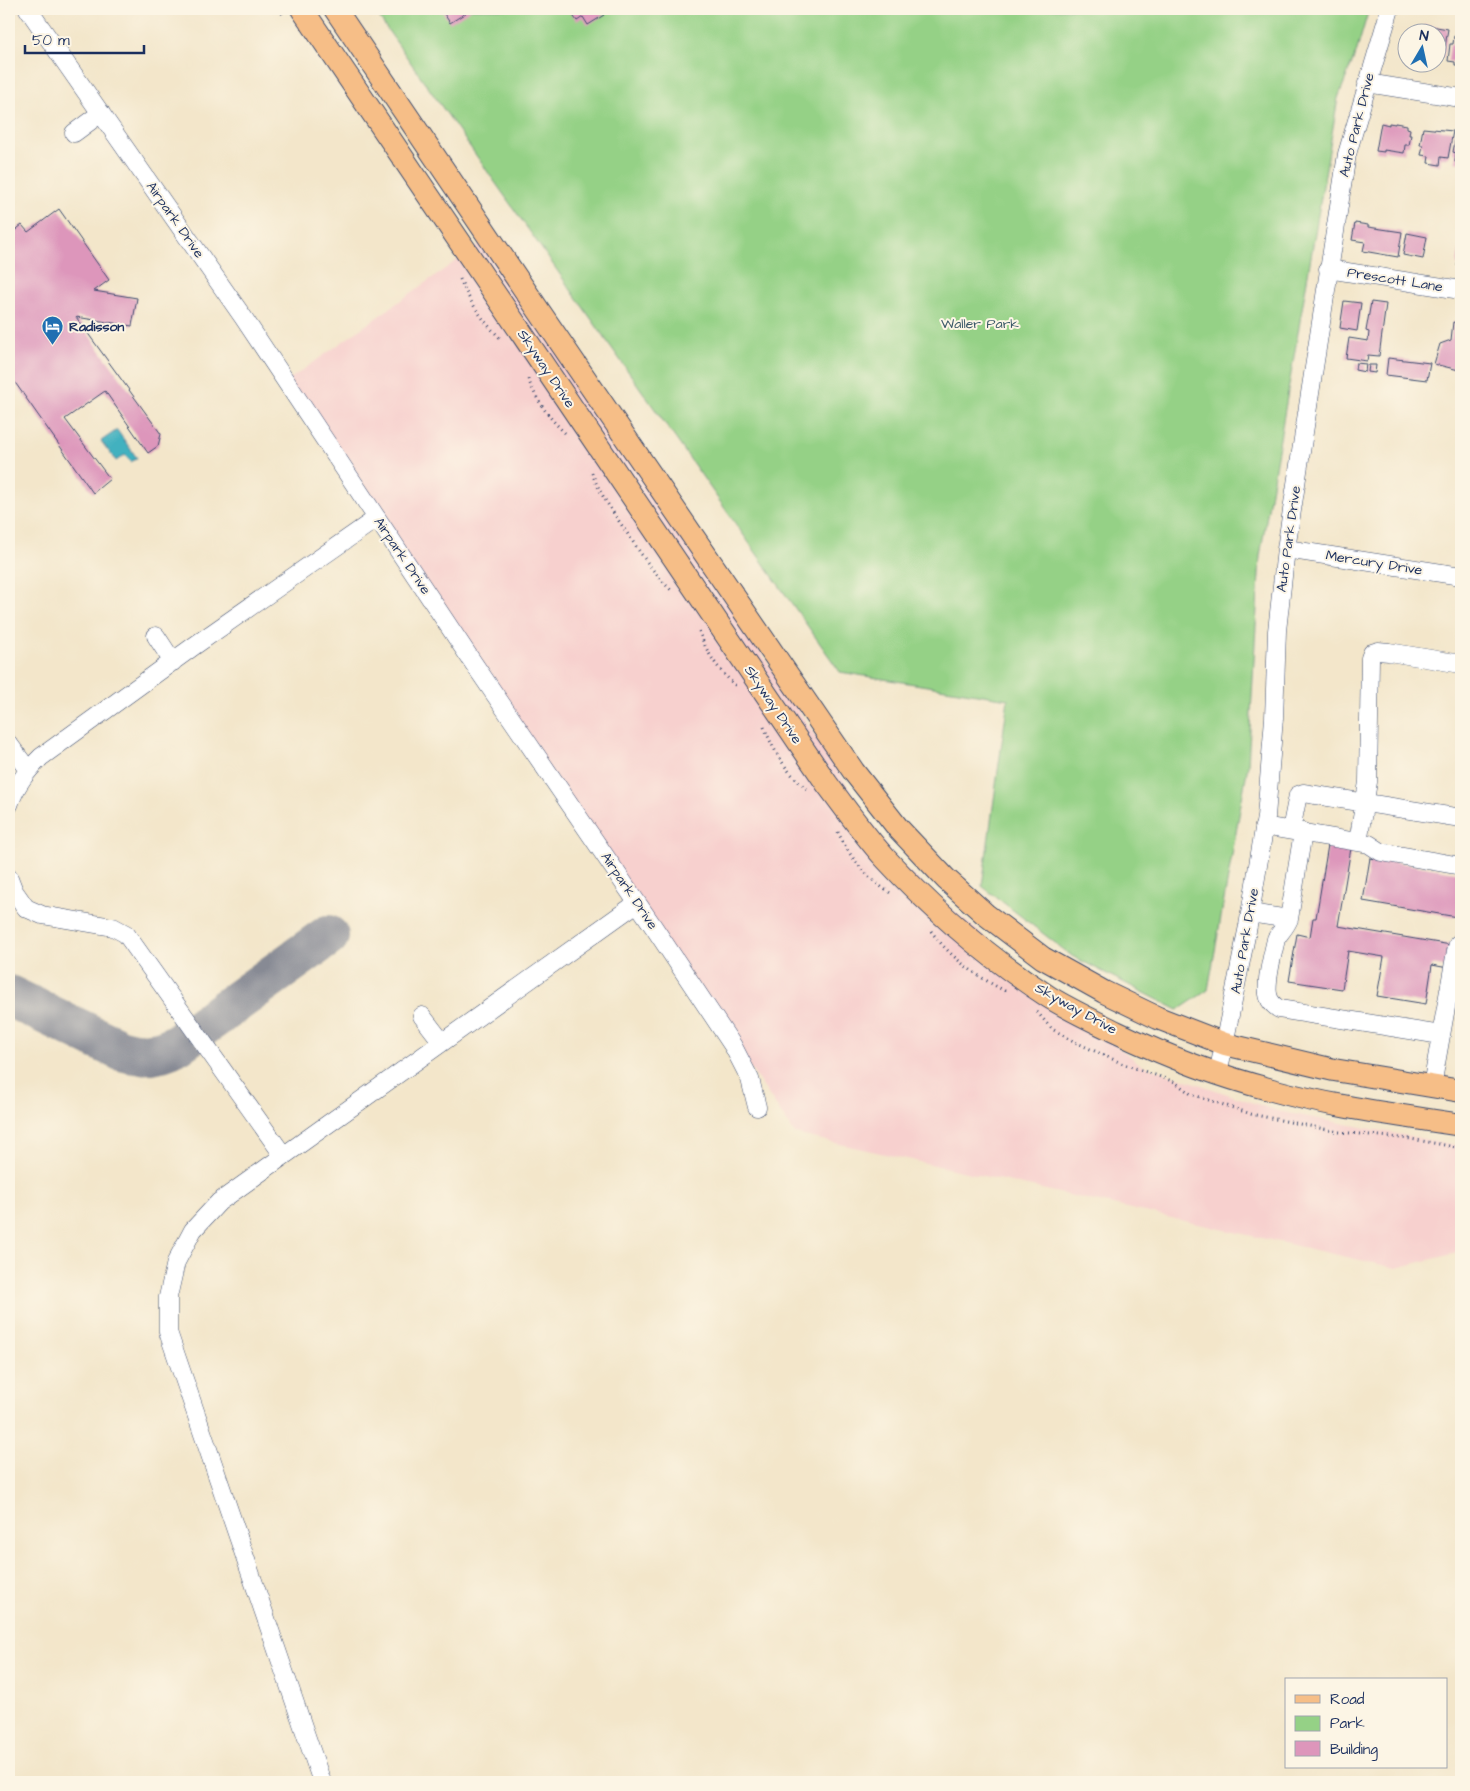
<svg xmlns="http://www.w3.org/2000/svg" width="1470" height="1791" viewBox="0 0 1470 1791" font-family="'Architects Daughter',sans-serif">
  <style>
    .built { fill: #f7d0ce }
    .green { fill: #95d186; stroke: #588072 }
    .water { fill: #43b1bf; stroke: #2f708e }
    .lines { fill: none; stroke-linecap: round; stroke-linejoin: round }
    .taxiway { stroke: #878a94; stroke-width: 42 }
    .building { fill: #dd96bb }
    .minor-casing { stroke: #3b4a6e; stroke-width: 19 }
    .major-casing { stroke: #3b4a6e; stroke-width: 24 }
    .path { stroke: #3b4a6e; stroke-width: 3; stroke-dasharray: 1 4; stroke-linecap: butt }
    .minor { stroke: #fff; stroke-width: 18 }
    .major { stroke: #f6be87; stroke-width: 22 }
    .labels { text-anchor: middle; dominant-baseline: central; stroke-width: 4; stroke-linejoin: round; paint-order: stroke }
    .street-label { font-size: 14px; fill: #1b2f5e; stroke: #fcf5e5 }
    .park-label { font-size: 14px; fill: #3a5868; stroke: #fcf5e5 }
    .poi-label { font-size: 14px; font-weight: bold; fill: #1b2f5e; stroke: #fcf5e5; text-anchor: start }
  </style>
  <rect width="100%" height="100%" fill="#fcf5e5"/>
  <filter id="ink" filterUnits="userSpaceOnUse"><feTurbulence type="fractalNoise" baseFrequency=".02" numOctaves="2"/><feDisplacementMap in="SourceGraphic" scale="10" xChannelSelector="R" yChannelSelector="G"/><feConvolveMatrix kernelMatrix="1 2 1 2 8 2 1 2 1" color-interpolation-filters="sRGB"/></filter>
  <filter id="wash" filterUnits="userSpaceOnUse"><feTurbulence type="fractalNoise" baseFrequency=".0096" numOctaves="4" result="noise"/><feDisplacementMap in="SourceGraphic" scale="20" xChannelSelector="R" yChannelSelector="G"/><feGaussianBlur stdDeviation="1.12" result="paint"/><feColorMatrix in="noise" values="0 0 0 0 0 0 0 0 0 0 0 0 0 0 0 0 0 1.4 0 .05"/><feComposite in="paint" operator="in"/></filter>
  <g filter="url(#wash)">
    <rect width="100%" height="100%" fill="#f3e6ca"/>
    <path class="built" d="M487,239l254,383 156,239 155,134 88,69 137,47 184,35v106l-65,16 -601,-134 -509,-752z"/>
    <path class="green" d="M373,9h996l-12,41 -19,48 -78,458 -12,209 -40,225 -30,20 -106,-54 -90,-70 26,-187 -168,-27z"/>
    <path class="water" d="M117,430l20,28 -6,4 -6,-7 -9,6 -15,-20z"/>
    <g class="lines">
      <path class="taxiway" d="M9,996l112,54c21,6 39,5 58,-7l149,-107"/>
    </g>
    <g id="blocks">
      <path class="building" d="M441,9h31l-22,14z
        M568,9h31l5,6 -16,10 -5,-8 -6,4z
        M1425,25l23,4 -5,29 -5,-1v-25h-15z
        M1454,36l7,1v29l-6,-1v-3l-7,-1 2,-17h3z
        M1381,123l8,2v-2l6,1v-1l12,2v3l3,1 -1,6h2l-2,10h-4l-1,8 -20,-3v2l-8,-1z
        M1423,128l30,3 -5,27 -7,-1 -1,8 -12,-2 1,-7 -8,-1 2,-10h-3z
        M1456,135l5,1v27l-6,-1 1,-9 -3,-1z
        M59,209l50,71 -15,11 43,7 -5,28 -56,-9 85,117 -3,12 -10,7 -43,-62 -40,28 45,60 -17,14 -84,-119v-139l13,-10 6,7z
        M1355,223l13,2v2l34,5 -4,25 -35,-6 2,-9 -13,-2z
        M1407,233l20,4 -4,22 -20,-4z
        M1460,246h1v19h-4z
        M1344,301l17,2 -4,28 -17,-3z
        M1371,302l15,2 -7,52 -11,-1 -1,6 -21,-3 3,-20 19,3 1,-9 -3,-1z
        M1453,322l8,2v36l-2,10 -25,-6 6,-20 11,-4z
        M1388,358l42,5 -3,17 -41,-5z
        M1356,363l10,1 -1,8 -10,-2z
        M1369,365h7l-1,8 -7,-1z
        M1328,845l23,3 -13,78 113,19 -3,23 -16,-3 -6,39 -49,-8 7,-39 -36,-6 -6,38 -53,-8 8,-47 13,3 3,-19h3z
        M1370,858l91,15v20l-4,24 -94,-16z"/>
    </g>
  </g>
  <g filter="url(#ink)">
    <use href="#blocks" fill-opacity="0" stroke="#3b4a6e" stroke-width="1"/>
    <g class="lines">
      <defs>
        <path id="minor" d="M28,9l215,308 231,347 179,262 80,120 17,33 7,28
          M1367,83l94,15
          M74,133l27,-20
          M1328,269l133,21
          M1286,549l175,27
          M156,636l17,26
          M9,744l19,26
          M9,805c7,-20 17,-33 32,-48l153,-111 183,-128
          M1264,826l105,18 12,8 80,14
          M1291,830l7,-35 5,-2 158,25
          M1303,832l-14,87c-3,8 -9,13 -13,20 -3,15 -12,46 -7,59 2,6 6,8 10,11l162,26
          M1358,842l10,-60 2,-124 2,-5 6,-2 11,1 72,12
          M9,878l5,13 12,17 16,7 71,12 13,7 157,221
          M1250,913l39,6
          M422,1016l20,26
          M1218,1074l30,-148 18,-109 8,-99 3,-87 9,-82 61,-395 43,-145
          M1432,1086l24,-135 2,-7 3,-2
          M322,1782l-154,-450v-35l8,-35 17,-32 26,-28 418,-299"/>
        <path id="major" d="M302,9l525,775c19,25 37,51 58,74 49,53 104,100 164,139 21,13 45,24 67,35 50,24 102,44 156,58 61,17 126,25 189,35
          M335,9l204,302 315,461 44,56 48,51 39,35 58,44 61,34 54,26 67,26 109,26 127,21"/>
      </defs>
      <use href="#minor" class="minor-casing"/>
      <use href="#major" class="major-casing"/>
      <path class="path" d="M279,9l5,7
        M460,279c10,24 23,42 41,60
        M528,379c9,22 20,38 37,54
        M592,473c8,21 20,38 33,57 15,22 28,43 47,61
        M699,631c8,23 20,40 38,56
        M764,727c11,26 21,44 43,62
        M838,832c11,25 30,48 54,62
        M931,931c19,26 45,45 74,60
        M1037,1012l15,17 23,13 46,21 54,19 16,12 60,20 88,18 72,7 50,9"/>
      <use href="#minor" class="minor"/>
      <use href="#major" class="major"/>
    </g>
  </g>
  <defs>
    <symbol id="hotel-pin" viewBox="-11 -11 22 30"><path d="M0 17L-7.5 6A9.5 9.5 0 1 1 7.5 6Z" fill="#1f6fb2" stroke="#fcf5e5"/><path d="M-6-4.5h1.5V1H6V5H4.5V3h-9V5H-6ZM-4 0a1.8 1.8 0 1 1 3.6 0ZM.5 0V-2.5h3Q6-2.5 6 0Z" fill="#fff"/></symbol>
  </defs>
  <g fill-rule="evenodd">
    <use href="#hotel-pin" x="40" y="314" width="25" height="34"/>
  </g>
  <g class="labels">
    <g class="street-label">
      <text transform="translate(1357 125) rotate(-76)">Auto Park Drive</text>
      <text transform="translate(175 220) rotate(55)">Airpark Drive</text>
      <text transform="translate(1395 280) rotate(9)">Prescott Lane</text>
      <text transform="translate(546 369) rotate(56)">Skyway Drive</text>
      <text transform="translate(1289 539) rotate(-82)">Auto Park Drive</text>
      <text transform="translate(402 556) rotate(56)">Airpark Drive</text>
      <text transform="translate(1374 563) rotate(9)">Mercury Drive</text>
      <text transform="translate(773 705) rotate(56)">Skyway Drive</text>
      <text transform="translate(629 891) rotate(56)">Airpark Drive</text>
      <text transform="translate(1245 941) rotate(-80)">Auto Park Drive</text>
      <text transform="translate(1076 1009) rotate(29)">Skyway Drive</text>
    </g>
    <g class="park-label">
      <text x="980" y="324">Waller Park</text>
    </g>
    <g class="poi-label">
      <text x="69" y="327">Radisson</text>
    </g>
  </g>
  <rect width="1470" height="1791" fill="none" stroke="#fcf5e5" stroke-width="30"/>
  <rect x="1285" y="1678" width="162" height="90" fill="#fcf5e5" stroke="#a2a6af"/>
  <rect x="1295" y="1695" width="25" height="8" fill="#f6be87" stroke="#a2a6af"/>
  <text x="1330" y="1704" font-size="15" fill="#1b2f5e">Road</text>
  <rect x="1295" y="1716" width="25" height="15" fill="#95d186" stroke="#a2a6af"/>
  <text x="1330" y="1728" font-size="15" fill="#1b2f5e">Park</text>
  <rect x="1295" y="1741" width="25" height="15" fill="#dd96bb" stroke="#a2a6af"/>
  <text x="1330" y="1754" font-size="15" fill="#1b2f5e">Building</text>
  <g transform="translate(1422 48) rotate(9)"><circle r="24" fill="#fcf5e5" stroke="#a2a6af"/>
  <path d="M0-4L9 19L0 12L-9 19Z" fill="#1f6fb2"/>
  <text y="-8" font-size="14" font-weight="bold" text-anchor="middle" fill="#1b2f5e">N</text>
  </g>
  <path d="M25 45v8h119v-8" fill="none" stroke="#1b2f5e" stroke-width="2.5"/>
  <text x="32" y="45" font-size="15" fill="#1b2f5e" stroke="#fcf5e5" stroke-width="4" paint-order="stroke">50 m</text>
</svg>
